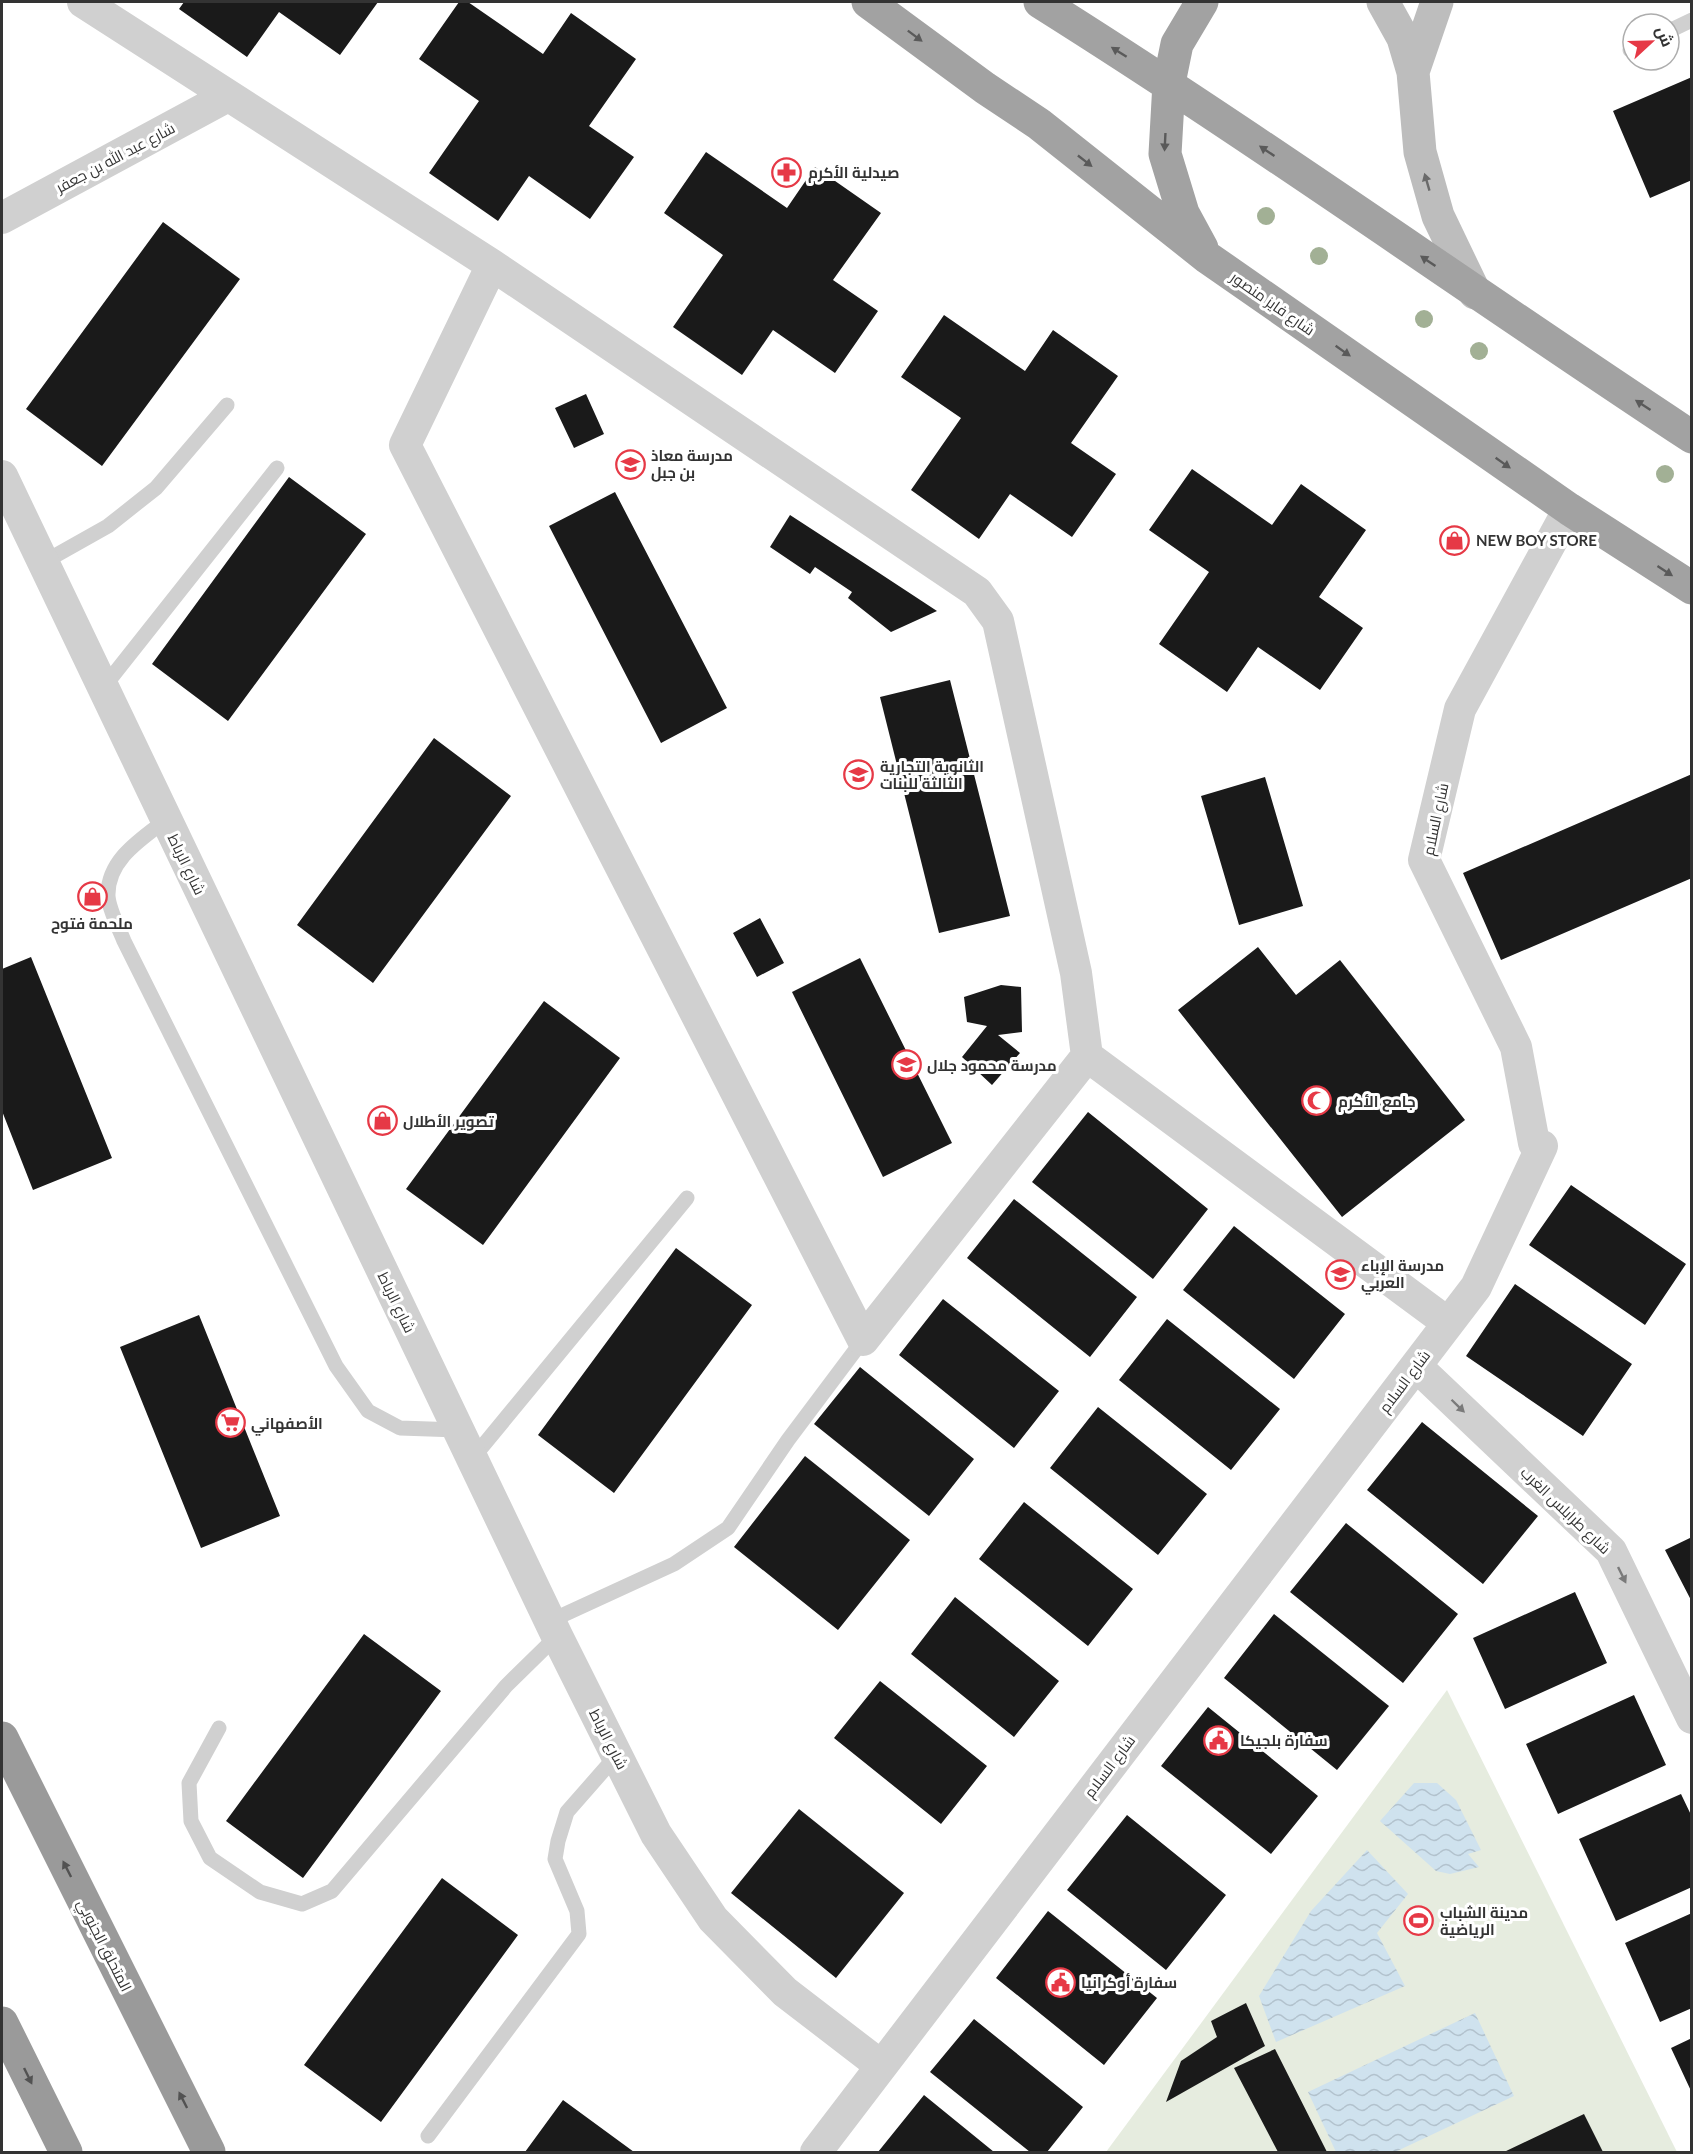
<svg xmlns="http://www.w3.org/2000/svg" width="1693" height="2154" viewBox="0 0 1693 2154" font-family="Lato,Cairo,sans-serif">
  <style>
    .pitch { fill: #e6ecdf }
    .water { fill: url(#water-waves) }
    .building { fill: #1a1a1a }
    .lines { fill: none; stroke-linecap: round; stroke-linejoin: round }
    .service { stroke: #d0d0d0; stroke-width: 15 }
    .minor { stroke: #d0d0d0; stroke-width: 32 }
    .secondary { stroke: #bdbdbd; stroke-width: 33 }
    .trunk { stroke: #a2a2a2; stroke-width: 33 }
    .motorway { stroke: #9a9a9a; stroke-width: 33 }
    .tree { fill: #a2b095 }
    .oneway { fill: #5a5a5a }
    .oneway2 { fill: #6a6a6a }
    .oneway3 { fill: #7a7a7a }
    .oneway4 { fill: #525252 }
    .labels { text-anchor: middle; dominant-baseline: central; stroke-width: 6; stroke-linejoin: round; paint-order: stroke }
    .street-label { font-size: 15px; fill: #333; stroke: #fff }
    .poi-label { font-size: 15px; font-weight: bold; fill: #333; stroke: #fff; text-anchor: start }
  </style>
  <defs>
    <pattern id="water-waves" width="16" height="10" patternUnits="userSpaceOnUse" patternTransform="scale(1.5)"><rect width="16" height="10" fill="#cfe2ee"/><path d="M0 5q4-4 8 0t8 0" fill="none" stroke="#b2c2cd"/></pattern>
  </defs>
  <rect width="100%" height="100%" fill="#fff"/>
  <path class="pitch" d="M1447,1690l230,462h-571z"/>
  <path class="water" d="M1414,1783h23l19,17 25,50 -13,4 11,13 -29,7 -14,-3 -56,-50z
    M1367,1850l41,44 -31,39 28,53 -129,56 -17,-46 52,-85z
    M1475,2013l39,83 -119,56h-59l-28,-60z"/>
  <path class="building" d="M184,2h194l-38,53 -61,-43 -32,45 -68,-48z
    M459,2h9l75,52 28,-41 65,46 -47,67 45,31 -44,62 -61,-43 -31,45 -69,-48 50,-72 -60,-42z
    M1692,77v103l-42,18 -37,-87z
    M706,152l81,56 28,-41 66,46 -48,67 45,31 -43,62 -62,-43 -31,45 -69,-48 50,-72 -59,-42z
    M163,222l77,57 -138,187 -76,-57z
    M944,315l81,56 28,-41 65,46 -47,67 45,31 -44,63 -62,-43 -31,45 -68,-49 50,-72 -60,-41z
    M586,394l18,40 -30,14 -19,-40z
    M1192,469l80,56 29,-41 65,46 -47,67 44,31 -43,62 -62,-43 -31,45 -68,-48 50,-72 -60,-42z
    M289,477l77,57 -138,187 -76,-57z
    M615,492l112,216 -66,35 -112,-217z
    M790,515l80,52 67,44 -46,21 -43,-34 4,-6 -37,-25 -5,7 -40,-27z
    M950,680l60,236 -71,17 -59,-236z
    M434,738l77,58 -138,187 -76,-58z
    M1692,774v104l-191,82 -38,-87z
    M1265,777l38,129 -64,19 -38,-129z
    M760,918l24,45 -27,14 -24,-44z
    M1258,947l38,48 44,-35 125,160 -123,97 -164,-207z
    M31,957l81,201 -79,32 -31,-79v-142z
    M860,958l92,185 -69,34 -91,-185z
    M1001,985l20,2 1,45 -24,3 22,18 -28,32 -30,-28 25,-31 -20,-4 -3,-25z
    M544,1001l76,57 -137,187 -77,-56z
    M1088,1112l120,97 -55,70 -121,-97z
    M1571,1185l115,79 -41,61 -116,-80z
    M1014,1199l123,98 -47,60 -123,-99z
    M1234,1226l111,88 -51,65 -111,-89z
    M676,1248l76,57 -138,188 -76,-58z
    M1515,1284l117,80 -49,72 -117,-80z
    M943,1299l116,92 -45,57 -115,-93z
    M199,1315l81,201 -79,32 -81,-201z
    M1167,1319l113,90 -49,61 -112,-90z
    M860,1367l114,92 -45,57 -115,-92z
    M1098,1407l109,87 -49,61 -108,-87z
    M1422,1422l116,94 -55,68 -116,-94z
    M805,1456l105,84 -72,90 -104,-83z
    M1024,1502l109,87 -45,57 -109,-87z
    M1346,1523l112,91 -55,69 -113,-91z
    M1692,1537v65l-27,-52z
    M1575,1592l32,71 -102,46 -32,-71z
    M955,1597l104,84 -45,56 -103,-83z
    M1274,1614l115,92 -52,64 -113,-92z
    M364,1634l77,57 -138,187 -77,-57z
    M880,1681l107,85 -46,58 -107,-86z
    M1634,1695l32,70 -108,49 -32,-70z
    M1208,1707l110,89 -47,58 -110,-88z
    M1681,1794l11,23v70l-76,34 -37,-82z
    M799,1809l105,84 -68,85 -105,-85z
    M1127,1815l99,80 -60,75 -99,-80z
    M442,1878l76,57 -137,187 -77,-57z
    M1048,1911l109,87 -53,67 -108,-87z
    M1692,1913v95l-32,14 -35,-79z
    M1246,2003l19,43 -99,56 15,-41 36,-24 -6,-16z
    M974,2019l109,88 -36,45h-17l-100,-80z
    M1692,2038v55l-21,-45z
    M1275,2049l52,103h-49l-44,-84z
    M924,2095l70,57h-116z
    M563,2100l71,52h-109z
    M1584,2114l19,38h-99z"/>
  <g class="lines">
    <path class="service" d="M1669,31l23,-11
      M1630,50l3,-2
      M44,562l64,-36 48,-38 71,-83
      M103,688l174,-220
      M166,820c-25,19 -59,40 -58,76 1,14 11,32 16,45l212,425 32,45 32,17 58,2
      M472,1459l215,-261
      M550,1621l124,-57 54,-36 60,-88 75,-100
      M219,1728l-30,55 2,38 19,37 50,34 42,12 30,-13 174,-205 51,-50
      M428,2136l151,-202 -2,-23 -22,-52 3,-18 9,-29 50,-57"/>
    <path class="minor" d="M83,2l409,263 485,327 21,29 78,352 11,83 361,267
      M2,218l226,-122
      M492,265l-87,180 458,895 224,-284
      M2,476l555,1160 99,198 57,85 72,73 95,73
      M1416,1366l195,185 81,167
      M816,2152l660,-865 66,-141 -8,-3 -18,-96 -92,-187 36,-151 109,-200"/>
    <path class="secondary" d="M1383,2l20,36 10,34
      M1437,2l-24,70 7,80 18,64 37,77"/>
    <path class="trunk" d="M868,2l117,86 54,36 169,134 361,251 123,79
      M1040,2c221,139 433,291 652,435
      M1202,248l-19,-35 -18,-59 4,-71 8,-39 25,-42"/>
    <path class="motorway" d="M2,1738l207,414
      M2,2023l64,129"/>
  </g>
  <g class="tree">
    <circle cx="1266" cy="216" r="9"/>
    <circle cx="1319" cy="256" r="9"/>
    <circle cx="1424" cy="319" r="9"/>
    <circle cx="1479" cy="351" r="9"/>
    <circle cx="1665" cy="474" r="9"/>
  </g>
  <defs><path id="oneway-solid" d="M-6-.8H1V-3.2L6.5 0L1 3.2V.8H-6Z" transform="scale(1.5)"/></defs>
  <g class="oneway">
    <use href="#oneway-solid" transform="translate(915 36) rotate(37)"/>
    <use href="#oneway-solid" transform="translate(1119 52) rotate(-148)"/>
    <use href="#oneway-solid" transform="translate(1165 142) rotate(93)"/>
    <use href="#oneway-solid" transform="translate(1267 151) rotate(-146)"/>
    <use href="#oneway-solid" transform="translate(1085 161) rotate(38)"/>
    <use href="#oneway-solid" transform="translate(1428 261) rotate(-146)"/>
    <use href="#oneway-solid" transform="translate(1343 351) rotate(35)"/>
    <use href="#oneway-solid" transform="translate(1643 405) rotate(-147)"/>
    <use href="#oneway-solid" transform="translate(1503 463) rotate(35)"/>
    <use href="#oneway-solid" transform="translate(1665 571) rotate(33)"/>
  </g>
  <use class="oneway2" href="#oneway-solid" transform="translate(1427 182) rotate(-106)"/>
  <g class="oneway3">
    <use href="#oneway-solid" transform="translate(1458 1406) rotate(44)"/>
    <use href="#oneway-solid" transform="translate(1622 1575) rotate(64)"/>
  </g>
  <g class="oneway4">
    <use href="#oneway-solid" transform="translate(67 1869) rotate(-117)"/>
    <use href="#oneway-solid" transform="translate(28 2076) rotate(64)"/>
    <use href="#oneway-solid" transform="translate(183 2100) rotate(-117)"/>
  </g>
  <defs>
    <symbol id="pharmacy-ring" viewBox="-11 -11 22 22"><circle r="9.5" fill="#fff" stroke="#e63946" stroke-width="1.5"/><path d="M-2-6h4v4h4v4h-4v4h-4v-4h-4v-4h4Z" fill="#e63946"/></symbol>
    <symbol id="school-ring" viewBox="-11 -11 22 22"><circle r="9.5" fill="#fff" stroke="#e63946" stroke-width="1.5"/><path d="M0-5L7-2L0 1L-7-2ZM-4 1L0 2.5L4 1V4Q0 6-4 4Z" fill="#e63946"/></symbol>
    <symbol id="shop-ring" viewBox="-11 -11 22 22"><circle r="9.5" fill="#fff" stroke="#e63946" stroke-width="1.5"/><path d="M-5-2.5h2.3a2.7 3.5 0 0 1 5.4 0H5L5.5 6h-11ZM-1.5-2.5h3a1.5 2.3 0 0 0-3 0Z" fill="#e63946"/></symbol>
    <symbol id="mosque-ring" viewBox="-11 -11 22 22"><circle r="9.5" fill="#fff" stroke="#e63946" stroke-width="1.5"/><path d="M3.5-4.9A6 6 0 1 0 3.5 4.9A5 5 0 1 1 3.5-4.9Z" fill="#e63946"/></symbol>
    <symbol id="supermarket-ring" viewBox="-11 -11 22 22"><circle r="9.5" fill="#fff" stroke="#e63946" stroke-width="1.5"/><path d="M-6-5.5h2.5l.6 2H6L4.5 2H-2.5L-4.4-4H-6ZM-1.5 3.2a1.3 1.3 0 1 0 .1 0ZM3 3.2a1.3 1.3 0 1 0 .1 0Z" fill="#e63946"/></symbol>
    <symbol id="civic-ring" viewBox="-11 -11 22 22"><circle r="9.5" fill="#fff" stroke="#e63946" stroke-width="1.5"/><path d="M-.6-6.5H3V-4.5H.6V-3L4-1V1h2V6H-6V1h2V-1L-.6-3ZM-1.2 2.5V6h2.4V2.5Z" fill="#e63946"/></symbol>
    <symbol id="stadium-ring" viewBox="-11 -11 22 22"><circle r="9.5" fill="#fff" stroke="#e63946" stroke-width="1.5"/><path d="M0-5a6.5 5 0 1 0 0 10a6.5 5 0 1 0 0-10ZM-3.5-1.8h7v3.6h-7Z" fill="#e63946"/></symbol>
  </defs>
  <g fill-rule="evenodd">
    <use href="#pharmacy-ring" x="770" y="156" width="33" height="33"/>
    <use href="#school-ring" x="614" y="448" width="33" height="33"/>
    <use href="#shop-ring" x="1438" y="524" width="33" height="33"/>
    <use href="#school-ring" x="842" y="758" width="33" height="33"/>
    <use href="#shop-ring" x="76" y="880" width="33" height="33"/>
    <use href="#school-ring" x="890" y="1048" width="33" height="33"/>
    <use href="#mosque-ring" x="1300" y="1084" width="33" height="33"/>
    <use href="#shop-ring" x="366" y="1104" width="33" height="33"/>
    <use href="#school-ring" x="1324" y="1258" width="33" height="33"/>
    <use href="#supermarket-ring" x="214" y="1406" width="33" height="33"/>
    <use href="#civic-ring" x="1202" y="1724" width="33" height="33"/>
    <use href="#stadium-ring" x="1402" y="1904" width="33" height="33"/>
    <use href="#civic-ring" x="1044" y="1966" width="33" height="33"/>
  </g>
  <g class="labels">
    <g class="street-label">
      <text transform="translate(115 157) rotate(-28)">شارع عبد الله بن جعفر</text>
      <text transform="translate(1273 303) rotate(35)">شارع فايز منصور</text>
      <text transform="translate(1435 819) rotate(-78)">شارع السلام</text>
      <text transform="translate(187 864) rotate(64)">شارع الرباط</text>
      <text transform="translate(397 1302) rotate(64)">شارع الرباط</text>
      <text transform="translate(1404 1381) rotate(-53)">شارع السلام</text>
      <text transform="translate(1566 1510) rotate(44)">شارع طرابلس الغرب</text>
      <text transform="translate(609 1739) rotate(63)">شارع الرباط</text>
      <text transform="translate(1109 1766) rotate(-53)">شارع السلام</text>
      <text transform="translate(105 1945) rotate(63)">المتحلق الجنوبي</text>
    </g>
    <g class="poi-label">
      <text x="808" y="172">صيدلية الأكرم</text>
      <text x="651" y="455">مدرسة معاذ<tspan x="651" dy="17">بن جبل</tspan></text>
      <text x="1476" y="540">NEW BOY STORE</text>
      <text x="880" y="766">الثانوية التجارية<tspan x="880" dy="17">الثالثة للبنات</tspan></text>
      <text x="92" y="923" text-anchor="middle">ملحمة فتوح</text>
      <text x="927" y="1065">مدرسة محمود جلال</text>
      <text x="1338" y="1101">جامع الأكرم</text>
      <text x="403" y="1121">تصوير الأطلال</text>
      <text x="1361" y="1265">مدرسة الإباء<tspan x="1361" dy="17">العربي</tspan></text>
      <text x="251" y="1423">الأصفهاني</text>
      <text x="1240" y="1740">سفارة بلجيكا</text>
      <text x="1440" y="1912">مدينة الشباب<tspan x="1440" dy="17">الرياضية</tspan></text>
      <text x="1081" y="1982">سفارة أوكرانيا</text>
    </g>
  </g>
  <rect width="1693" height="2154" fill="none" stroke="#333333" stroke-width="6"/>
  <g transform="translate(1651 42) rotate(68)"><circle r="28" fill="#ffffff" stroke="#adadad" stroke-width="1.5"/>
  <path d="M0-4.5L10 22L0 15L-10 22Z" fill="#e63946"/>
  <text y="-9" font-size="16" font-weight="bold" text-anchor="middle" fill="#333333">ش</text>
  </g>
</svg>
